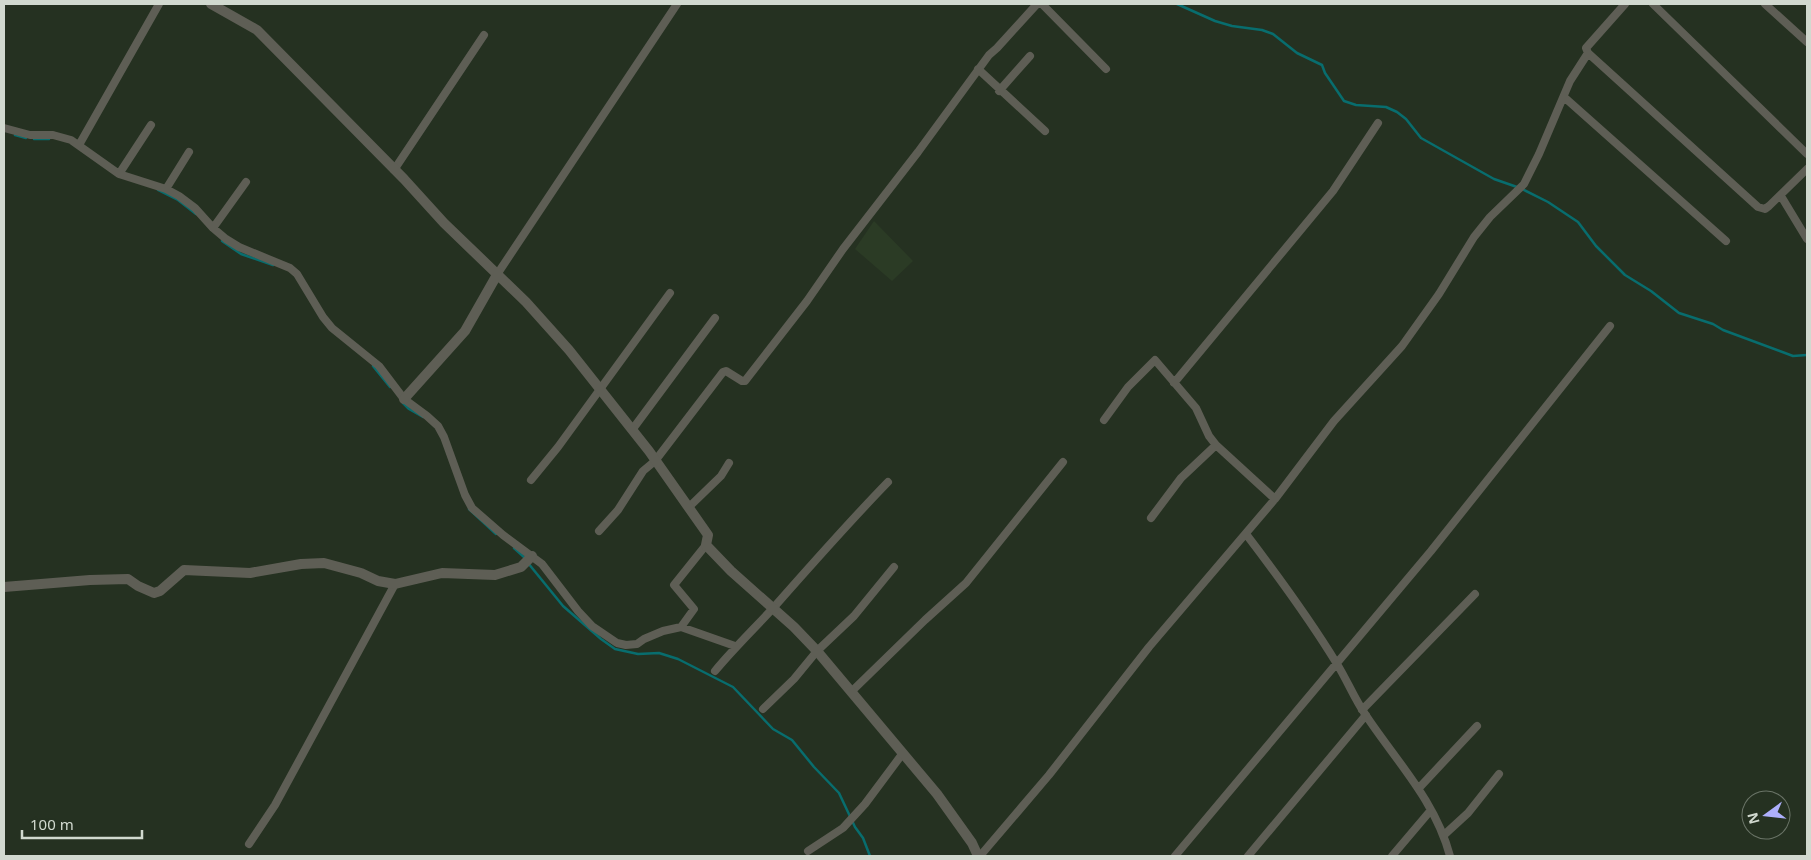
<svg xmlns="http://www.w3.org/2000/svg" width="1811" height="860" viewBox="0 0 1811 860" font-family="'Noto Sans',sans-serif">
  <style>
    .built { fill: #2b3b25 }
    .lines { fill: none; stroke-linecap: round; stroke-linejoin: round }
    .stream { stroke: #086d6e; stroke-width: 2.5 }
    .minor { stroke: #5e5e55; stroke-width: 8 }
    .tertiary { stroke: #5e5e55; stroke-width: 10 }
  </style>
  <rect width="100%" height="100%" fill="#253121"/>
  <path class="built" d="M874,221l39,40 -21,20 -37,-32z"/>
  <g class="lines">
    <path class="stream" d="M1177,4l38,17 17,5 30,4 11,4 24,19 25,12 3,8 19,28 12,4 30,2 11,5 9,7 15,19 73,41 23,8
      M15,135l11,3
      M34,139h15
      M1522,189l26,13 30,20 18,24 29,29 26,16 28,22 34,11 10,6 70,26 14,-1
      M158,190l20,10 18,14
      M222,241l19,13 32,11
      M373,366l17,21
      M403,403l6,6 14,8
      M469,509l27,25
      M514,548l11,10
      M528,563l35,43 38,33 14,10 23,5 21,-1 19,6 55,28 40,42 19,11 22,27 25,26 16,34 8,11 7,18"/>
    <path class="minor" d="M1042,4l64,65
      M1653,4l154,150
      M1765,4l42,38
      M1588,53l170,154 7,2 4,-3 38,-37
      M978,69l67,62
      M999,91l31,-35
      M1564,97l162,144
      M4,128l26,7h23l18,5 48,34 47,15 13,7 16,12 18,20 13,11 13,8 51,21 7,6 26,43 9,11 47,38 25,33 23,17 11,10 6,11 21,58 7,13 31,27 39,29 36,47 14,15 25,17 9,2 11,-1 7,-5 19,-8 18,-4 54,19
      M79,145l80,-141
      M394,170l90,-135
      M119,174l32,-49
      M166,189l23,-37
      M1781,196l26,43
      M213,228l33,-46
      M498,273l179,-269
      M1174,383l159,-192 45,-68
      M1104,420l24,-33 27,-27 41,48 13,28 7,9 59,54
      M632,430l83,-112
      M531,480l27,-33 112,-154
      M689,507l32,-31 8,-13
      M1151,518l30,-40 35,-33
      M599,531l19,-21 25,-39 12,-10 68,-89 3,-1 16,10h3l62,-80 36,-52 75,-97 71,-97 8,-7 40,-44
      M1246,534c32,42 63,84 91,130 10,16 17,34 28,50 31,47 70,86 85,142
      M681,627l13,-18 -20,-24 32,-40
      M715,671c19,-23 40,-43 60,-65 37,-42 74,-84 113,-124
      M851,692l74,-72 41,-37 97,-121
      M763,709l31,-30 23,-28 37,-35 40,-49
      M1362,710l113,-116
      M1419,788l58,-62
      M1444,835l24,-22 31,-39
      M249,844l26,-39 120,-221
      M808,851l35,-23 22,-24 38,-51
      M980,856l69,-81 100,-128 126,-148 59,-78 68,-75 37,-52 35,-57 16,-20 34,-33 15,-30 31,-73 18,-28 -2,-5 39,-44
      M1175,856l256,-305 179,-225
      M1248,856l118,-141
      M1392,856l39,-46"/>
    <path class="tertiary" d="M211,4l46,26 147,149 40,44 82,79 43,48 80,101 59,84 -2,10 25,26 63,56 23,24 120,143 35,49 6,13
      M404,399l61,-68 33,-58
      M4,587l86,-7 38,-1 10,7 16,7 6,-2 24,-21 66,3 51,-9 23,-1 37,10 17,8 17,3 47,-11 53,2 26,-8 11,-11"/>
  </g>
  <rect width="1811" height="860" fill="none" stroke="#d1d9cf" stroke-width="10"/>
  <g transform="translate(1766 815) rotate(255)"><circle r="24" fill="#253121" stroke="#6a7467"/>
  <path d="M0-4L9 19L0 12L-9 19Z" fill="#adaffb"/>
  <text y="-8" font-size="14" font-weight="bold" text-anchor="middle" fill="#d1d9cf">N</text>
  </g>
  <path d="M22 830v8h120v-8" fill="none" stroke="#d1d9cf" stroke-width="2.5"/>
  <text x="30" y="830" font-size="15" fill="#d1d9cf" stroke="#253121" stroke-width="4" paint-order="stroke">100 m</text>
</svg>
